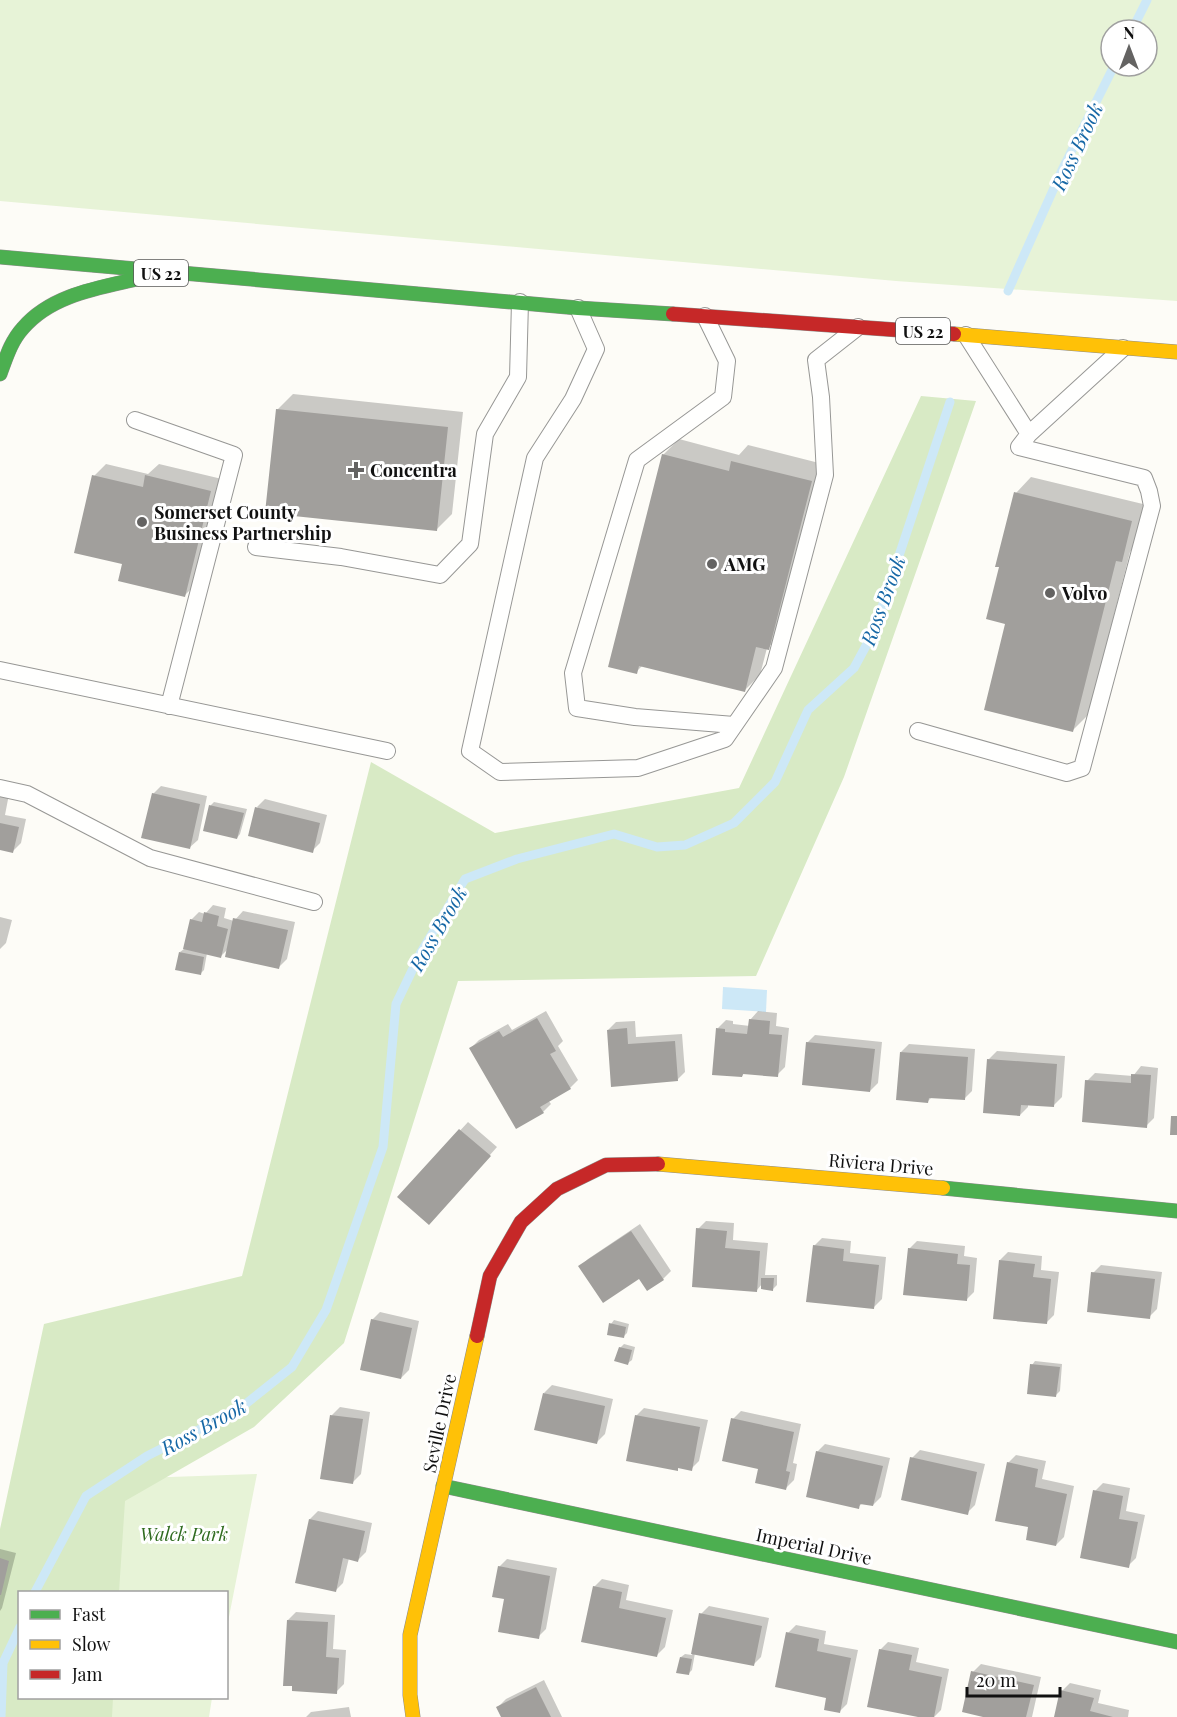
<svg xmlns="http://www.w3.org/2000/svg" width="1177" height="1717" viewBox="0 0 1177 1717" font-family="'Playfair Display',serif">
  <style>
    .green { fill: #e7f3d7; fill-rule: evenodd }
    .forest { fill: #d8eac5 }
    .water { fill: #cde8f7 }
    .shadow { fill: #0003 }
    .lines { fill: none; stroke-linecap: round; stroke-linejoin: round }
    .stream { stroke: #cde8f7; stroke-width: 9 }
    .building { fill: #a19f9c }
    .lane-casing { stroke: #979795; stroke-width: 18 }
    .fast-casing { stroke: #8e8d8b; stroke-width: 15 }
    .slow-casing { stroke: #8e8d8b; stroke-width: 15 }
    .jam-casing { stroke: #8e8d8b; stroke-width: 15 }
    .lane { stroke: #fffffe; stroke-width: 16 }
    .fast { stroke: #4caf50; stroke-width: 14 }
    .slow { stroke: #ffc107; stroke-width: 14 }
    .jam { stroke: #c62828; stroke-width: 14 }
    .poi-dot { fill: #646362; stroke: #fff; stroke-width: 2 }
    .labels { text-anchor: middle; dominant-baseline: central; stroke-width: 6; stroke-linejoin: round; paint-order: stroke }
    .shield { fill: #fff; stroke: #585858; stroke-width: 1.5 }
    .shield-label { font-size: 16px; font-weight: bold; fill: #111 }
    .poi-label { font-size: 18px; font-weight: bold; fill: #111; stroke: #fff; text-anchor: start }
    .street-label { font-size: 18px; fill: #111; stroke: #fff }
    .park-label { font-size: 18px; font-style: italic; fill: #2f6b1f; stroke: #fff }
    .water-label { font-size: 20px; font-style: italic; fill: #1768a6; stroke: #fff }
  </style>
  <rect width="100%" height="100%" fill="#fdfcf7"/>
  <path class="green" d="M0,0h1177v301l-281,-20 -896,-80zM1111,30h36v36h-36z
    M257,1474l-30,153 -1,-35h-160l46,-113z
    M23,1698h189l-3,19h-194z"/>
  <path class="forest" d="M921,396l55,5 -132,376 -88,199 -298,5 -114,362 -90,84 -129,74 -6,91h-99v106h93l-1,19h-112v-188l44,-205 198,-48 129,-514 124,71 244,-45z"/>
  <path class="water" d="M723,987l44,3 -1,22 -44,-3z"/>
  <path class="shadow" d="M293,394l170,18 -11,102 -16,16 -159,-120z
    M679,439l60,16 9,-10 79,20 -42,168 -18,15 -7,27 -16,16 -101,-26 -7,7 27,-217z
    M106,464l42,10 11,-10 63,15 -25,104 -12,12 -61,-32 -30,-87z
    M1031,477l116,28 -10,39 -7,8 -41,162 -16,16 -66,-107 -7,-57 16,-73z
    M161,786l46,10 -9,44 -9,8 -36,-54z
    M0,787l10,2 -5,26 21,4 -5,24 -8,8 -13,-3z
    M265,799l62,16 -7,28 -8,8 -55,-44z
    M214,802l33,7 -7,25 -3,4 -32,-8 6,-25z
    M213,905l13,3 -2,10 10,3 9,-10 52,11 -8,37 -8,8 -51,-18 -7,7 -14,-3 -3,17 -4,4 -20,-22 4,-3 7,-29 8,-8 6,2z
    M0,917l12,3 -6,23 -6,6z
    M546,1011l17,30 -5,5 20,34 -8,8 -22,12 3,4 -8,8 -72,-64 8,-8 29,-16 4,6z
    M758,1011l19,2 -1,13 13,2 -4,39 -8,8 -32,-3 -3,4 -24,-48 8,-8 7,1v3l17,2v-6z
    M635,1021l1,16 46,-3 3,38 -8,8 -69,-50 8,-8z
    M815,1035l67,7 -4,41 -8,8 -63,-48z
    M909,1044l66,5 -3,42 -8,8 -32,-2 -4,4 -27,-49z
    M997,1051l68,5 -3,41 -8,8 -26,-1v3l-8,8 -31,-56z
    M1141,1066l17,2 -4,50 -8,8 -59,-45 8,-8 38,3z
    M468,1122l29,25 -60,68 -38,-18z
    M706,1221l28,2 -1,17 35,3 -3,32h12v10l-4,4 -11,-5 -5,6 -59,-61z
    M640,1224l31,47 -8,8 -15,10 -9,-12 -59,-10 8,-8z
    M822,1238l29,3 -1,12 36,4 -4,42 -8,8 -60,-61z
    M917,1241l48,5 -1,10 13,2 -3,34 -8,8 -57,-51z
    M1008,1252l34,4 -1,14 18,2 -5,43 -8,8 -46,-63z
    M1101,1265l61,7 -5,37 -8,8 -56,-44z
    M380,1312l39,9 -10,49 -8,8 -29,-58z
    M614,1320l15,4 -2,9 -4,4 -12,-13z
    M624,1344l11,3 -3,13 -4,3 -8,-15z
    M1035,1361l27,3 -2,27 -4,4 -24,-30z
    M552,1385l61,14 -8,35 -8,8 -53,-49z
    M340,1407l30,5 -9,62 -8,8 -21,-67z
    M644,1408l64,12 -9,41 -8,8 -11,-2 -3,2 -41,-53z
    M741,1411l60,13 -8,39 4,1 -3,16 -8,8 -26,-20 -27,-49z
    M825,1444l65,14 -9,39 -8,8 -10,-2 -5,4 -41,-55z
    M920,1450l65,14 -10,41 -8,8 -55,-55z
    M1016,1455l30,6 -4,18 32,7 -10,51 -8,8 -26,-19 -22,-63z
    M1103,1483l27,5 -4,23 19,4 -9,43 -8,8 -33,-75z
    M318,1511l54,12 -6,29 -8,8 -9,-2 -6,25 -8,8 -25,-72z
    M0,1549l16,4 -14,55 -2,3z
    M507,1559l50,9 -11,61 -8,8 -32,-39 -7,-31z
    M602,1579l27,6 -3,15 47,10 -8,37 -8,8 -63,-68z
    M709,1606l60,12 -8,39 -8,8 -58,-12 -3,17 -4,4 -7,-17 4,-3 7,1 9,-41z
    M296,1612l39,3 -2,34 13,1 -2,34 -8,8 -48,-72z
    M796,1625l30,6 -2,13 34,6 -11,54 -8,8 -51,-79z
    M888,1642l31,6 -3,14 33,7 -8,41 -7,7h-8l-46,-67z
    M981,1664l60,13 -9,40h-43l-16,-45z
    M544,1680l18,37h-59l-5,-10 8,-8z
    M1070,1683l31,7 -3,13 31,7 -1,7h-72l6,-26z
    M349,1707l2,10h-45l5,-5z"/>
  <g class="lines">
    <path class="stream" d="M1132,30l15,-30
      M1008,291l54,-121 52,-104
      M35,1592l51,-96 61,-40 91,-46 54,-43 34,-57 57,-163 13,-143 25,-52 44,-73 52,-20 97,-25 43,13 28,-2 49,-22 41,-41 33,-72 46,-42 20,-37 76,-229
      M1,1717l2,-54 17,-36"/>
  </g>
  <path class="building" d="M276,409l172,18 -11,104 -172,-18z
    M662,454l67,17 2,-10 81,20 -43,169 -13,-3 -11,45 -106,-26 -2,8 -29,-7z
    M92,475l51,12 2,-12 66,16 -26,106 -67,-16 4,-17 -48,-11z
    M1014,492l118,29 -10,41 -6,-1 -43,171 -89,-22 21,-86 -19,-5 13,-52h-4z
    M152,793l48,11 -10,45 -49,-11z
    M209,805l35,8 -7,26 -34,-8z
    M255,807l65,16 -7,30 -65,-17z
    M0,823l19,4 -6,26 -13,-3z
    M204,912l15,4 -2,10 11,3 -7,29 -38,-9 7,-30 12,3z
    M233,918l55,12 -9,39 -54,-12z
    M179,952l25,5 -3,18 -26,-5z
    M537,1018l19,33 -6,3 21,35 -31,18 4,6 -28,16 -47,-81 30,-17 4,6z
    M749,1019l21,2 -1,13 13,1 -4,42 -35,-3 -1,3 -30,-2 4,-47 9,1v3l22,2z
    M627,1028l1,16 47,-3 3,40 -67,6 -4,-57z
    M806,1042l69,7 -5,43 -68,-7z
    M900,1052l68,5 -3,43 -36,-2 -1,5 -32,-3z
    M987,1059l70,5 -3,43 -33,-2 -1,11 -37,-3z
    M1131,1074l20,1 -4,53 -65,-6 3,-42 46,3z
    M1171,1116h6v19h-7z
    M459,1129l32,27 -62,69 -32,-28z
    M696,1228l31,3 -2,17 35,3 -3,41 -65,-5z
    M631,1231l33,49 -17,11 -8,-12 -36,24 -25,-37z
    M813,1245l31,4 -1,12 36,4 -5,44 -68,-7z
    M908,1248l50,6 -1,10 13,1 -3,36 -64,-6z
    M999,1260l36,4 -2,13 18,2 -4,45 -54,-5z
    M1091,1272l64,7 -5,40 -63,-7z
    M761,1278h13l-1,13 -12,-2z
    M371,1319l41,9 -11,51 -41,-9z
    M609,1323l17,4 -2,11 -17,-3z
    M619,1347l13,3 -4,15 -14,-4z
    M1030,1364l30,3 -4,30 -29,-3z
    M543,1393l62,13 -8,38 -63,-14z
    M330,1415l33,4 -10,65 -33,-5z
    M635,1415l65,12 -8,44 -14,-3v3l-52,-10z
    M731,1418l63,14 -8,39 4,1 -4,18 -31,-7 3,-14 -36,-8z
    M816,1451l67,15 -10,40 -13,-2 -1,5 -53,-12z
    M910,1457l67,15 -9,43 -67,-15z
    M1007,1462l31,7 -3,18 32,7 -11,52 -30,-6 2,-13 -33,-6z
    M1093,1490l30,6 -4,23 19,3 -9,46 -49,-10z
    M309,1519l56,12 -7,31 -15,-4 -7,34 -41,-9z
    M0,1558l9,3 -8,34h-1z
    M498,1566l52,10 -11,63 -41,-7 6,-33 -12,-2z
    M593,1586l29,6 -3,16 47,10 -9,39 -76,-15z
    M699,1613l63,13 -8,40 -63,-12z
    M287,1620l41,2 -2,35 13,1 -2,36 -45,-3v-5h-9z
    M786,1632l33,7 -2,12 34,7 -11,55 -16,-3 2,-12 -51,-11z
    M879,1649l33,6 -3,15 33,7 -8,40h-16l-51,-10z
    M680,1657l12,2 -3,16 -13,-2z
    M971,1671l63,14 -8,32h-43l-21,-5z
    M536,1687l15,30h-50l-5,-10z
    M1060,1690l34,8 -4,13 23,6h-59z"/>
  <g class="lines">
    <defs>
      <path id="lane" d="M578,308l18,41 -23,50 -38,59 -65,293 30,21 138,-4 87,-29 49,-71 51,-193 -4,-78 -5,-37 42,-33
        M705,316l22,45 -4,36 -86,63 -64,213 4,35 58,9 99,8
        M966,335l63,99 94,-86
        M135,420l99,35 -65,251
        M256,547l85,10 99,18 30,-31 15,-110 33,-57 2,-75
        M0,670l387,81
        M918,731l149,42 15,-5 70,-262 -3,-15 -5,-13 -125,-31 10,-13
        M0,788l27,6 123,64 164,44"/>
      <path id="fast" d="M0,257l578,51 95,6
        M0,374c6,-16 11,-33 23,-46 28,-33 75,-40 114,-49
        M943,1188l234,23
        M443,1486l734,156"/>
      <path id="slow" d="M954,334l223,18
        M658,1164l285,24
        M413,1717l-3,-22v-60l67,-299"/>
      <path id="jam" d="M673,314l281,20
        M477,1336l13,-60 31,-54 36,-33 49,-24 52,-1"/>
    </defs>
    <use href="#lane" class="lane-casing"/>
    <use href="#fast" class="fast-casing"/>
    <use href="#slow" class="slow-casing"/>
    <use href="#jam" class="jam-casing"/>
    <use href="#lane" class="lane"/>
    <use href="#fast" class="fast"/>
    <use href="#slow" class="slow"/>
    <use href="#jam" class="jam"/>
  </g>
  <g class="poi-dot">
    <path d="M353 461h6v6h6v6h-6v6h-6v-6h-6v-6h6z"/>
    <circle cx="142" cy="522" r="6"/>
    <circle cx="712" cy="564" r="6"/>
    <circle cx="1050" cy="593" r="6"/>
  </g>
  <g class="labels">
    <g class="shield">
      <rect x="134" y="260" width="54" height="26" rx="4.5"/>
      <rect x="896" y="318" width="54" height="26" rx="4.5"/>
    </g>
    <g class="shield-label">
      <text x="161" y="273">US 22</text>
      <text x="923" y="331">US 22</text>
    </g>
    <g class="poi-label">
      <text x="370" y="470">Concentra</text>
      <text x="154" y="512">Somerset County<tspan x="154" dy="21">Business Partnership</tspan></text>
      <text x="724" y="564">AMG</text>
      <text x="1062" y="593">Volvo</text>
    </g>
    <g class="street-label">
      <text transform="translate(881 1164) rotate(5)">Riviera Drive</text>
      <text transform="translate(439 1423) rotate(-78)">Seville Drive</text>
      <text transform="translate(814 1546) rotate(12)">Imperial Drive</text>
    </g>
    <g class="park-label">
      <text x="184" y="1534">Walck Park</text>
    </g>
    <g class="water-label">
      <text transform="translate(1076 146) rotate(-65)">Ross Brook</text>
      <text transform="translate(882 600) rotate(-70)">Ross Brook</text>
      <text transform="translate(437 928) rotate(-60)">Ross Brook</text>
      <text transform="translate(203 1426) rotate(-29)">Ross Brook</text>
    </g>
  </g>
  <rect x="18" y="1591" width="210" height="108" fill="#ffffff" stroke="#a0a0a0" stroke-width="1.5"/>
  <rect x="30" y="1610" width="30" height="9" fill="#4caf50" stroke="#a0a0a0" stroke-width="1.5"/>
  <text x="72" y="1621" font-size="18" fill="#111111">Fast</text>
  <rect x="30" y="1640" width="30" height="9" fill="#ffc107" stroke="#a0a0a0" stroke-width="1.5"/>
  <text x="72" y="1651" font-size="18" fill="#111111">Slow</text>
  <rect x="30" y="1670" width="30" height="9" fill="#c62828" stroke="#a0a0a0" stroke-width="1.5"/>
  <text x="72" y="1681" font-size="18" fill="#111111">Jam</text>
  <g transform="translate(1129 48)"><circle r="28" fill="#ffffff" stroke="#a0a0a0" stroke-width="1.5"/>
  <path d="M0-4.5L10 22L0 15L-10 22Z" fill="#646362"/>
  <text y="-9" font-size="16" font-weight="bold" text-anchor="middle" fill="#111111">N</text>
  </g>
  <path d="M967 1687v9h93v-9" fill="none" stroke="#111111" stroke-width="3"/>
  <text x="976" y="1687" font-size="18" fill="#111111" stroke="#ffffff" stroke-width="4.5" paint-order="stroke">20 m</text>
</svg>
